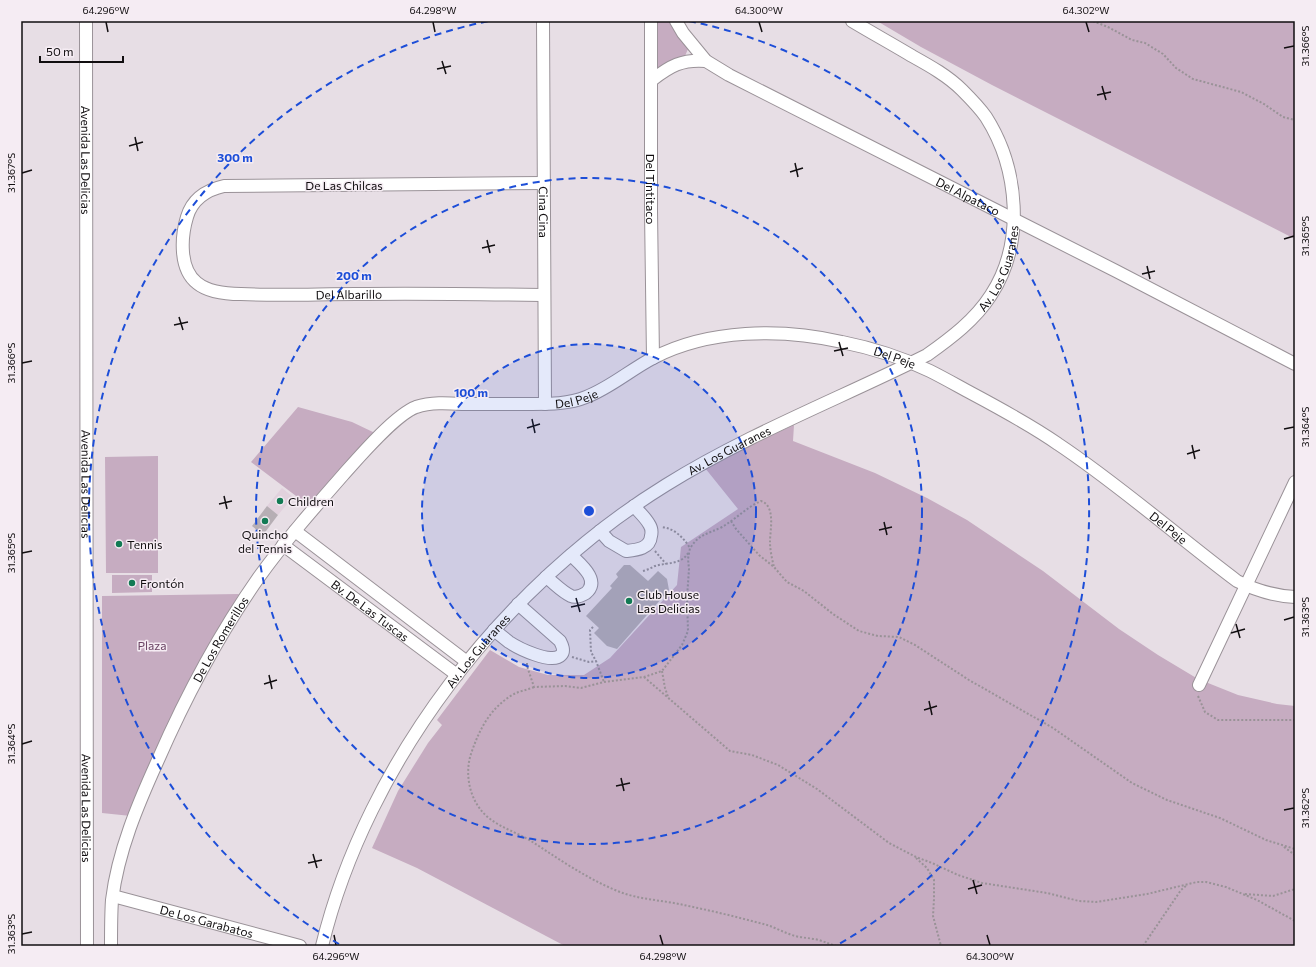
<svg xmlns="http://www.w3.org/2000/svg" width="1316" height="967" viewBox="0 0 1316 967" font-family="Commissioner,sans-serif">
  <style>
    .built { fill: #e1d1dd }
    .green { fill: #c6acc1 }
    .building { fill: #b6aeb4 }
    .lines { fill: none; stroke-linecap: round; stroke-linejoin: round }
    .street-casing { stroke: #9a9298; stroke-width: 14 }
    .path { stroke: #999297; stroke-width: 2; stroke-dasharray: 2 2; stroke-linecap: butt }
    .street { stroke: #fff; stroke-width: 12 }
    .ticks { fill: none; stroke: #110e10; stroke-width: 1.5 }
    .ring { fill: none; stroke: #1d4ed8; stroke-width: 2; stroke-dasharray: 7 5 }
    .poi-dot { fill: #127a54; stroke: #f5ecf3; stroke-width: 1.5 }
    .labels { text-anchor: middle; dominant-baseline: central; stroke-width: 3; stroke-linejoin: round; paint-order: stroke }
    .street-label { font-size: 12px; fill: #110e10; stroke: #f5ecf3 }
    .poi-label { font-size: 12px; fill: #110e10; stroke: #f5ecf3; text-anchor: start }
    .park-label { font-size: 12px; fill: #6b4364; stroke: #f5ecf3 }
    .centre { fill: #1d4ed8; stroke: #f5ecf3; stroke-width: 2 }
    .ring-label { font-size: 12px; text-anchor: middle; font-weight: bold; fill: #1d4ed8; stroke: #f5ecf3; stroke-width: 3; stroke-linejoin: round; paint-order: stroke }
    .neatline { fill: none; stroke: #110e10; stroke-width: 1.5 }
    .ticks-label { font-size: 10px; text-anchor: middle; fill: #110e10 }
  </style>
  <rect width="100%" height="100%" fill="#e7dee5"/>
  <path class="built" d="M282,488l11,9 -15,18 -11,-9z"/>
  <path class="green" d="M654,21h18l16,24v4l-3,7 -26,13 -3,-1z
    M877,21h418v218l-303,-154 -71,-38z
    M298,407l54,15 23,11 -38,39 -29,33 -57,-43z
    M794,425l-1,16 82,32 52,25 40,22 76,51 76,58 39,26 40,24 40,16 39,9 18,2v240h-730l-148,-78 -45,-20 26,-57 30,-48 14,-18 -5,-5 53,-70 29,17 29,8h36l26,-17 67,-73 4,-38 57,-38 -33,-41 45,-23z
    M158,456v117h-52l-1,-116z
    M112,575h40v17l-40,1z
    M239,594l-22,38 -86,184 -29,-3v-217z"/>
  <path class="building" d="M267,506l11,9 -15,20 -11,-9z
    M624,565h6l18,16 10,-10 9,8 2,11 -52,59 -10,-3 -13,-13 5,-5 -13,-12 26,-28 -2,-2 8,-9 -2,-3z"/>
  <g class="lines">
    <defs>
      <g id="street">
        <path id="s1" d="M86,21l1,925"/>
        <path id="s2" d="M543,21l2,383"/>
        <path id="s3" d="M651,21v190l2,147"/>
        <path id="s4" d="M676,21l7,12 23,28 23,14 387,196 179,93"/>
        <path d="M652,80c18,-14 30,-21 54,-19"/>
        <path id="s5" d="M544,183l-320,3c-18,4 -32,14 -37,31 -6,20 -8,52 10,66 11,9 30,11 44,11 38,2 77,0 115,0 63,-1 125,0 188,1"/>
        <path d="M295,531l172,131"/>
        <path d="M600,531l9,10 17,10c10,-1 24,-2 25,-15 1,-4 0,-9 -2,-12 -4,-7 -10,-12 -15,-18"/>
        <path id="s6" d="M283,545l174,130"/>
        <path d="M546,577c8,6 16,15 25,19 5,2 10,0 15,-3 15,-13 -6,-29 -15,-38"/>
        <path d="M494,630c5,4 10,8 15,12 9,6 43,23 52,13 4,-4 1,-10 -1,-14l-42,-37"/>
        <path d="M1199,685l96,-203"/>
        <path id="s7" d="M113,896l187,50"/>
        <path id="s8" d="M111,946c0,-15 0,-31 1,-46 6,-49 26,-96 46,-140 28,-64 61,-126 101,-183 26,-36 55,-69 84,-102 16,-18 52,-60 73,-68 15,-5 31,-4 46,-3 24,0 47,0 70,0 18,0 37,0 54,-7 24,-9 44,-27 67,-39 55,-29 129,-30 189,-16 30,6 61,16 88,29 14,7 28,15 41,22 30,16 60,32 87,51 63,42 119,92 179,137 18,9 37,15 58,16"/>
        <path id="s9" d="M322,946c45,-185 182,-361 344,-461 82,-51 175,-87 261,-130 24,-17 48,-35 64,-60 34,-52 28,-126 -5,-178 -7,-10 -16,-19 -24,-27 -14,-14 -32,-24 -50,-34 -20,-12 -40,-23 -60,-35"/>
      </g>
    </defs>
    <use href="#street" class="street-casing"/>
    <path class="path" d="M1093,21l15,6 24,13 13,3 18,11 13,14 17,11 48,13 23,12 19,13 12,3
      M731,521l5,8 23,26 15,12 13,15 17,9 29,23 26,17 19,5 21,1 16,8 54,35 84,48 79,55 35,17 53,18 46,22 29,9
      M691,547c8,-13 17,-13 31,-20 14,-8 25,-20 39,-26 15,5 9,29 9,41 0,8 2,17 4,25
      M655,551l11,13
      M643,571c4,-1 8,-3 12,-5 13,-4 28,-1 34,-15
      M593,627l-3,3 1,22 5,9 8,21
      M572,657l17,5 7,-1
      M527,663v3l7,21 31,-1 16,2 23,-6 40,-5 18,-6 20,-26 6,-14 -1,-33 2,-29 -1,-10 2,-11c-7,-11 -16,-20 -29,-21
      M662,671l3,17 3,9
      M644,677l86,74 22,4 26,10 39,24 72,54 27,14 16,6 26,12 24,8 65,10 32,8 17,1 51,-8 50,-12h9l20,5 31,13 38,21
      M534,687c-7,3 -14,4 -20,7 -23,13 -34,34 -42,57 -7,18 -4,40 6,55 12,19 35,24 53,35 28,18 56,38 89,51 18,7 39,8 59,12 29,6 59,13 88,21 9,3 18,8 28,11 8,2 16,2 24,4 6,2 11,4 17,6
      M1198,696l7,16 13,8h77
      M1284,847l11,8
      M916,858l11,10 7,12v19l-1,17 8,30
      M1245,894l28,2 22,-7
      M1143,946l38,-56 6,-5"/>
    <use href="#street" class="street"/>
  </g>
  <path class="ticks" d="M106,22l2,10M433,22l2,10M759,22l3,10M1086,22l3,10M1284,48l10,-2M442,61l4,13M437,69l14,-3M1102,86l4,14M1097,95l14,-3M135,137l3,14M129,146l14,-4M795,163l3,14M790,172l13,-4M22,173l10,-3M1284,239l10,-3M487,240l3,13M482,248l13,-3M1147,266l3,13M1142,274l13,-3M179,317l4,13M174,325l14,-3M839,342l4,14M834,351l14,-3M22,363l10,-2M532,419l3,14M527,428l13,-4M1284,429l10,-2M1192,445l3,14M1187,454l13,-4M224,496l3,13M219,504l13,-3M884,522l3,13M879,530l13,-3M22,553l10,-2M576,598l4,14M571,607l14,-3M1284,620l10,-3M1236,624l4,14M1231,633l14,-4M269,675l3,14M264,684l13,-4M929,701l3,14M924,710l13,-4M22,744l10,-3M621,778l3,13M616,786l14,-3M1284,810l10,-2M313,854l4,14M308,863l14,-3M973,880l4,14M968,889l14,-4M22,934l10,-2M334,935l2,10M660,935l3,10M987,935l3,10"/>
  <circle cx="589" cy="511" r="167" fill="#1d4ed8" fill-opacity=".12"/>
  <g class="ring">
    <circle cx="589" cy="511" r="167"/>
    <circle cx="589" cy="511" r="333"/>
    <path d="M339 944A500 500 0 0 1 489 21M689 21A500 500 0 0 1 839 944"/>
  </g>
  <g class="poi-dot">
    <circle cx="280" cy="501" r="4"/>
    <circle cx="265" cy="521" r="4"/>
    <circle cx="119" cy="544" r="4"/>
    <circle cx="132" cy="583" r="4"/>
    <circle cx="629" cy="601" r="4"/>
  </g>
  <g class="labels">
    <g class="street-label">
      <text stroke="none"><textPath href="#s1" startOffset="139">Avenida Las Delicias</textPath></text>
      <text x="344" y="185">De Las Chilcas</text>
      <text stroke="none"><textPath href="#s3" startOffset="168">Del Tintitaco</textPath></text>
      <text stroke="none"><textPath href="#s4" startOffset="345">Del Alpataco</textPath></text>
      <text stroke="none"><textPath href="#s2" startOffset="191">Cina Cina</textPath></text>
      <text stroke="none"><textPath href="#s9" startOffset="997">Av. Los Guaranes</textPath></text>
      <text stroke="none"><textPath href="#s5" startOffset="595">Del Albarillo</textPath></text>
      <text stroke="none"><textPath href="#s8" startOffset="1133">Del Peje</textPath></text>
      <text stroke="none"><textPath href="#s8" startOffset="797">Del Peje</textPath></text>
      <text stroke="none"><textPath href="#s9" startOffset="661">Av. Los Guaranes</textPath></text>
      <text stroke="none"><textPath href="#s1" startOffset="463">Avenida Las Delicias</textPath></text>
      <text stroke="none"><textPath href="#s8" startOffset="1457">Del Peje</textPath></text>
      <text stroke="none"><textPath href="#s6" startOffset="109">Bv. De Las Tuscas</textPath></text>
      <text stroke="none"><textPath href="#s8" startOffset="330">De Los Romerillos</textPath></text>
      <text stroke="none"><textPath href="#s9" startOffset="337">Av. Los Guaranes</textPath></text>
      <text stroke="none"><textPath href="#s1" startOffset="787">Avenida Las Delicias</textPath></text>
      <text stroke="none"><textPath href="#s7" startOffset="97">De Los Garabatos</textPath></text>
    </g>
    <g class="poi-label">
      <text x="288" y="501">Children</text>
      <text x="265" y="534" text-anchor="middle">Quincho<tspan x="265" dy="14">del Tennis</tspan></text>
      <text x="127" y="544">Tennis</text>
      <text x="140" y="583">Frontón</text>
      <text x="637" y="594">Club House<tspan x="637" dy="14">Las Delicias</tspan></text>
    </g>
    <g class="park-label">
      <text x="152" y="645">Plaza</text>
    </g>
  </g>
  <circle cx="589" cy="511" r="6" class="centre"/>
  <g class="ring-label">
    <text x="235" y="162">300 m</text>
    <text x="354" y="280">200 m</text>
    <text x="471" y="397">100 m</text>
  </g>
  <rect width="1316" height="967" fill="none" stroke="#f5ecf3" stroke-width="44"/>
  <path d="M40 56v6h83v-6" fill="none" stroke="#110e10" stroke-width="2"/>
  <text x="46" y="56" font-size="12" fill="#110e10" stroke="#f5ecf3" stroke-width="3" paint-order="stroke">50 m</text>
  <rect x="22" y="22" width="1272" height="923" class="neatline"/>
  <g class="ticks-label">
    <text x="106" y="14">64.296°W</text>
    <text x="433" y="14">64.298°W</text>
    <text x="759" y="14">64.300°W</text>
    <text x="1086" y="14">64.302°W</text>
    <text transform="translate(1305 46) rotate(-90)" y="4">31.366°S</text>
    <text transform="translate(11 173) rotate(-90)" y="4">31.367°S</text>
    <text transform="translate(1305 236) rotate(-90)" y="4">31.365°S</text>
    <text transform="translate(11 363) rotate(-90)" y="4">31.366°S</text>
    <text transform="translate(1305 427) rotate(-90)" y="4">31.364°S</text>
    <text transform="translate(11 553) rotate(-90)" y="4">31.365°S</text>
    <text transform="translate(1305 617) rotate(-90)" y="4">31.363°S</text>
    <text transform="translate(11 744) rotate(-90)" y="4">31.364°S</text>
    <text transform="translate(1305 808) rotate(-90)" y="4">31.362°S</text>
    <text transform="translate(11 934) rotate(-90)" y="4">31.363°S</text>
    <text x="336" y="960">64.296°W</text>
    <text x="663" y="960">64.298°W</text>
    <text x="990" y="960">64.300°W</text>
  </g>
</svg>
